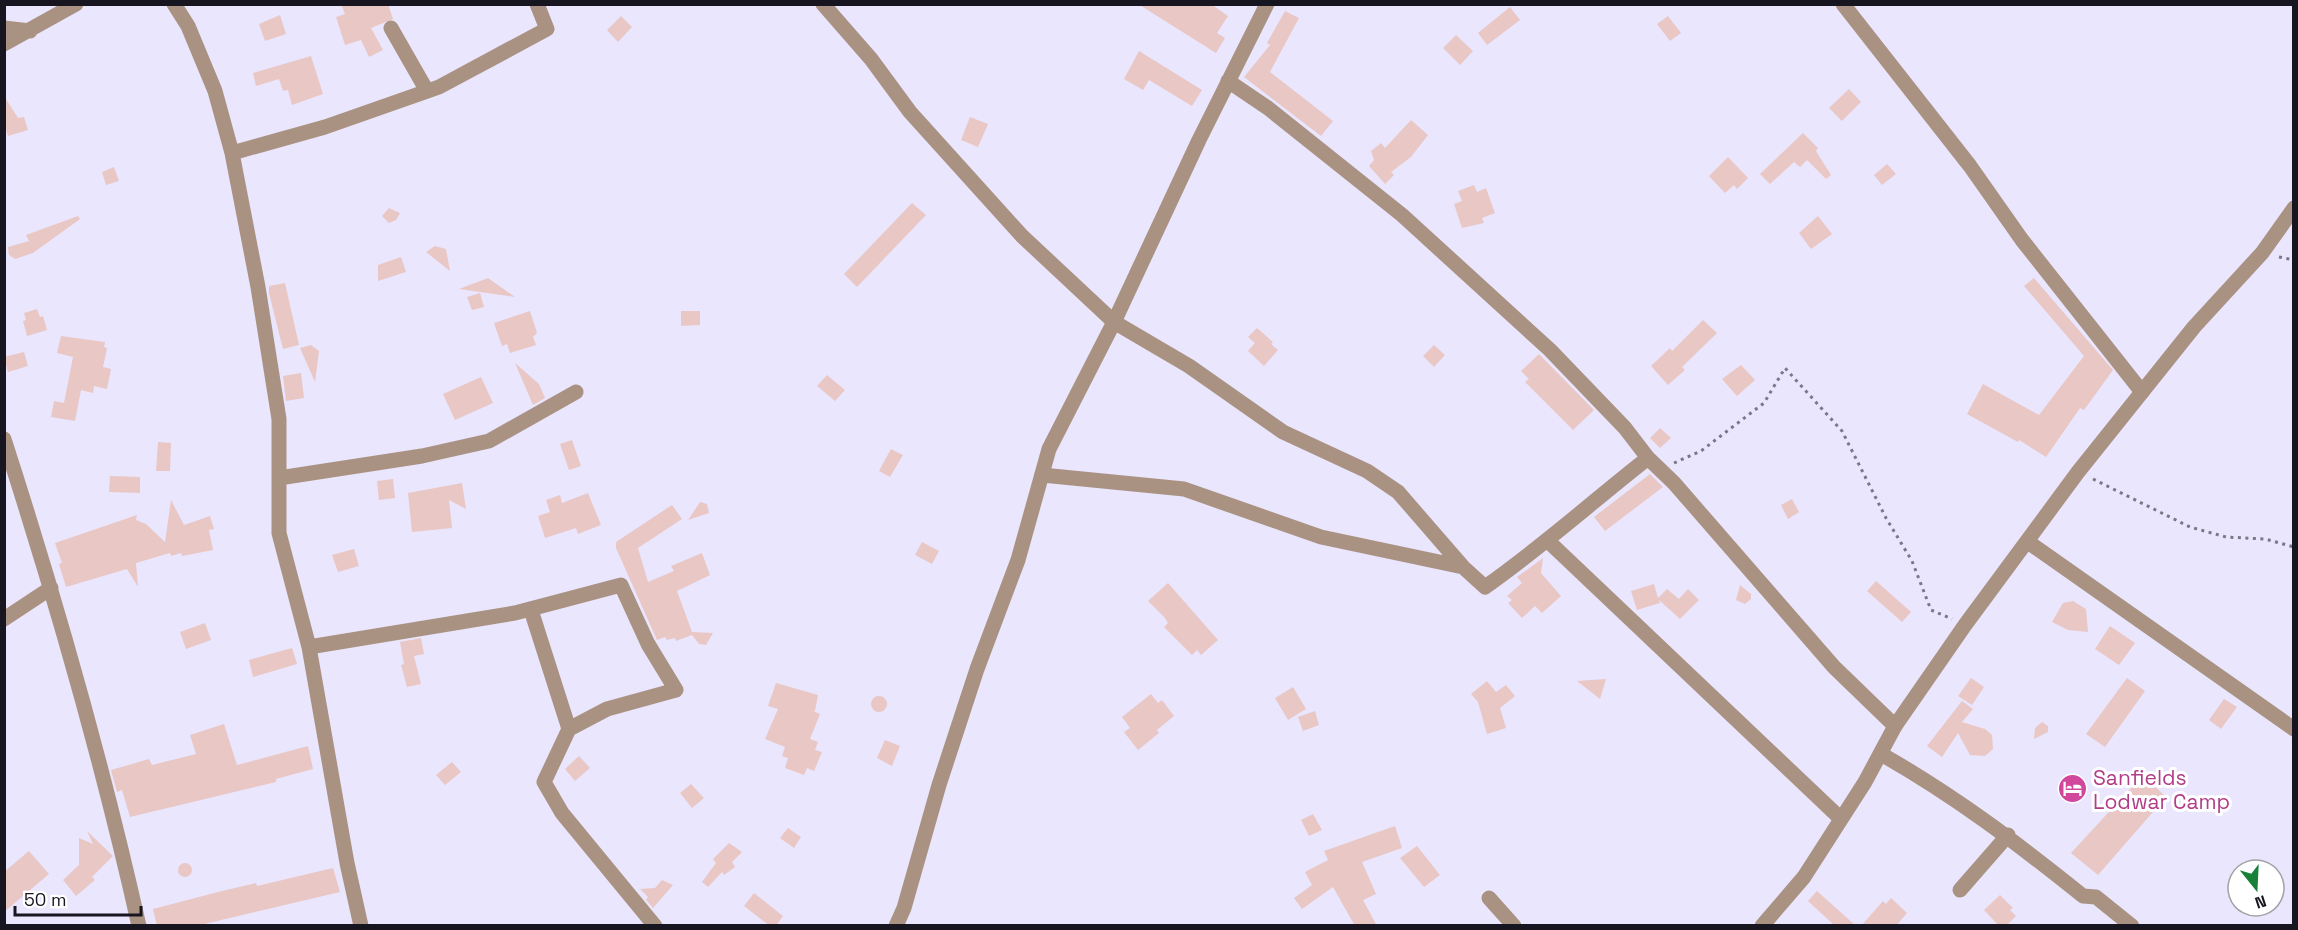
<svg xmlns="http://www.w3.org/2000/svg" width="2298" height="930" viewBox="0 0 2298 930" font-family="'Space Grotesk',sans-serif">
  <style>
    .building { fill: #e9c7c5 }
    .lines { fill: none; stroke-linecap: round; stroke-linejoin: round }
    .path { stroke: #7a7787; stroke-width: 3; stroke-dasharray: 3 4.5; stroke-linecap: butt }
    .minor { stroke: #aa9283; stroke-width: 15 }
    .tertiary { stroke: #aa9283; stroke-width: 15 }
    .labels { text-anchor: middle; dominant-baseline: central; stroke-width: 6; stroke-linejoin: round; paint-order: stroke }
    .hotel-label { font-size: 21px; fill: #b23c85; stroke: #fff; text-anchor: start }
  </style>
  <rect width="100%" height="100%" fill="#eae6fd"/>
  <path class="building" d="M341,4h47l5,15 -22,9 12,22 -14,7 -8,-17 -16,5 -9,-28 9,-3z
    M1138,4h73l17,12 -11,17 8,5 -9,15z
    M1510,7l10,13 -33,25 -9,-12z
    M1285,11l14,7 -29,54 63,49 -12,15 -77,-59 26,-32 -3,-2z
    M280,15l6,19 -21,7 -6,-17z
    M621,16l11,11 -14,15 -11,-12z
    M1668,16l13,17 -11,8 -13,-17z
    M1456,35l17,16 -13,14 -17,-17z
    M1139,51l63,39 -10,16 -43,-26 -6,10 -19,-11z
    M311,56l12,38 -31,11 -4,-15 -5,1 -4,-12 -23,7 -3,-13z
    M1849,89l12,13 -19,19 -13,-13z
    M4,96l14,22 6,-1 4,13 -20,6 -4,-12z
    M970,117l18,7 -10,23 -17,-7z
    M1411,120l17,15 -17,22 -20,15 3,3 -9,9 -16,-18 5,-6 -3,-9 10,-8 4,5z
    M1803,133l15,15 -2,3 15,24 -5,4 -19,-19 -7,7 -6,-5 -24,22 -10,-10z
    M1728,157l20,21 -11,11 -3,-4 -9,8 -16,-17z
    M1887,164l9,10 -14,11 -8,-10z
    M114,167l5,14 -13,4 -4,-13z
    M1474,185l3,7 9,-4 9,25 -13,5 2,5 -22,5 -8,-24 8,-3 -4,-10z
    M912,203l14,12 -69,72 -13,-13z
    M389,208l11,5 -4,7 -7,3 -7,-7z
    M78,216l2,3 -47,34 -18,6 -6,-4 -1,-8 21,-6 -3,-6z
    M1818,216l14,18 -21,15 -12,-16z
    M435,246l11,3 4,22 -24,-19z
    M401,257l5,15 -28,9v-16z
    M488,278l27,19 -56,-8z
    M2034,278l79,92 -29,40 -4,-2 -34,49 -27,-17 -1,2 -51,-28 16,-30 56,31 45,-59 -60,-70z
    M285,283l14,62 -16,4 -14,-56v-7z
    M480,293l4,14 -12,3 -5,-13z
    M37,309l3,8 3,-1 4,14 -20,6 -4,-15 3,-1 -2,-7z
    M530,311l7,22 -4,4 3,8 -26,8 -3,-9 -5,2 -8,-23z
    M681,311h19v14l-19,1z
    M1703,320l14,13 -35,34 3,3 -17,15 -17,-19 19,-18 2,3z
    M1257,328l16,14 -2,2 7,6 -14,16 -16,-15 7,-8 -7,-6z
    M61,336l44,6 -1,5 3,1 -4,19 8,2 -4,20 -13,-3 -1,7 -12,-3 -6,31 -24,-4 3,-16 10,2 9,-46 -16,-4z
    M311,345l8,6 -4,31 -15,-34z
    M1434,345l11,10 -11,12 -11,-11z
    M24,352l4,14 -20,6 -4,-15z
    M1539,354l55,56 -21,20 -48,-48 4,-3 -8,-8z
    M515,363l24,21 6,14 -12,7z
    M1741,365l14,15 -18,16 -15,-17z
    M301,373l3,25 -18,3 -3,-25z
    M827,375l18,15 -10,11 -18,-15z
    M481,377l12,26 -38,17 -12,-26z
    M1660,428l11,10 -11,10 -10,-10z
    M572,440l9,26 -12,4 -9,-26z
    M158,442l13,1 -1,28h-14z
    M891,449l12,6 -13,22 -11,-6z
    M1650,474l13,13 -58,44 -11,-14z
    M110,476l30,1v16l-31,-1z
    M393,479l2,19 -16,2 -2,-19z
    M462,483l4,26 -17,-9 3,28 -40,4 -4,-39z
    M588,493l13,32 -23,9 -2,-6 -31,10 -7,-22 12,-4 -4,-12 14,-5 2,8z
    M1792,499l7,13 -11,7 -7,-14z
    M171,500l13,25 26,-9 4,13 -5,1 4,20 -31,6 -1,-3 -10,3 -1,-3 -34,10 2,24 -11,-18 -61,18 -7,-23 3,-1 -7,-20 82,-28 -1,5 10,4 19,18z
    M700,502l7,2 2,9 -21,7z
    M672,505l10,14 -44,29 10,34 26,-11 -3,-5 31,-13 8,22 -33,16 15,41 21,1 -7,12 -7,-1 -7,-9 -16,6 -1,-3 -8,2 -2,-3 -8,3 -41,-92v-6z
    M922,542l17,9 -7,13 -17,-9z
    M354,549l5,17 -21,6 -6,-17z
    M1543,558l-2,15 20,23 -19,17 -7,-7 -13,12 -14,-15 4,-3 -5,-4 15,-13 -5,-6z
    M1876,581l35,31 -9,10 -35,-31z
    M1168,583l50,57 -17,15 -4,-5 -5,5 -28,-28 4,-4 -3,-5 -17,-17z
    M1654,584l4,14 9,-9 12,10 9,-10 11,11 -19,19 -21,-19 1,3 -23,7 -6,-19z
    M1740,585l11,9v5l-6,5 -9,-4z
    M2073,601l13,8 2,23 -20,-2 -16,-8 11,-19z
    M205,623l6,17 -25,9 -6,-17z
    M2110,626l25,17 -16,22 -24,-16z
    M421,638l3,16 -10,2 7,28 -14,3 -6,-22 3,-1 -4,-22z
    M292,648l5,16 -44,13 -4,-17z
    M1971,678l13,9 -12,18 -14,-9z
    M2127,678l18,13 -40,56 -19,-13z
    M1606,679l-6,20 -23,-18z
    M1487,681l9,11 10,-7 9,11 -15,12 6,20 -19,6 -9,-32 -7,-8z
    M776,683l42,12 -3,16h-2l7,3 -10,25 8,3 -3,8 7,2 -8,19 -7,-3 -3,7 -19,-7 3,-10 -6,-2 3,-9 -20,-8 13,-30 -10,-3z
    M1293,687l13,22 -18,11 -13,-22z
    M1151,694l7,9 4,-3 12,16 -17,14 2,3 -21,17 -14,-18 6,-4 -8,-11z
    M871 704a8 8 0 1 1 16 0a8 8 0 1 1-16 0Z
    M2224,699l13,8 -16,22 -12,-9z
    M1962,701l11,8 -11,13 23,7 7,6 1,14 -8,7 -15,-1 -12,-22 -16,24 -15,-11z
    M1315,711l4,14 -16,6 -5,-14z
    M2042,722l6,4v6l-14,7 1,-11z
    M224,724l13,41 71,-19 5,23 -37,10v3l-146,35 -8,-27 -5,2 -6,-22 38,-11 3,6 44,-11 -6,-19z
    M885,740l15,6 -8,20 -15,-8z
    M579,756l11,12 -15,13 -10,-12z
    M452,762l9,10 -16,13 -9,-10z
    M2143,775l23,22 -68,78 -27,-22z
    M691,784l13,14 -12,10 -12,-15z
    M1313,814l9,16 -13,6 -8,-16z
    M1395,826l7,22 -40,14 14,32 -13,6 14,26h-22l-22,-39 -31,22 -8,-11 18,-13 -7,-13 23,-12 -4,-9z
    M788,828l13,9 -7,11 -14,-10z
    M87,831l26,25 -21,21 3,3 -19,16 -13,-16 16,-15v-27l14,6z
    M729,843l13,9 -10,10 3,5 -11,8 -2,-3 -14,15 -6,-5 14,-19 -3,-4z
    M1417,846l23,29 -16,12 -24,-29z
    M29,851l20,23 -45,38v-40z
    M178 870a7 7 0 1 1 14 0a7 7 0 1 1-14 0Z
    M333,868l7,24 -144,34h-39l-4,-17 65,-17 38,-9 1,3z
    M662,880l11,5 -20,23 -7,-8 2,-3 -8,-8 15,-1z
    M1817,891l39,35h-21l-27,-25z
    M754,893l29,23 -7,10h-6l-26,-20z
    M2000,895l13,13 -3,2 6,6 -10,10h-7l-15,-16z
    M1891,898l16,15 -11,13h-35l22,-25 3,3z"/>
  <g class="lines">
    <path class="path" d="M2279,257l15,3
      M1674,463l27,-12 63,-48 21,-35 57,63 44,87 26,43 19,49 21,9
      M2093,479l97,48 36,10 39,2 29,8"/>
    <path class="minor" d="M174,4l14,22 27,65 17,62 26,134 21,132v114l30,114 38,216 14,63
      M823,4l48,55 39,53 112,124 92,86 75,44 94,66 84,39 31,21 65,75 22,20c57,-40 108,-86 163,-129
      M1843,4l127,162 52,74 120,152
      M4,28l26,3
      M391,28l36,63
      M4,44l72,-40
      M1228,81l40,27 134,107 148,135 75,78 23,30 26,25 160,184 61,59
      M232,153l93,-26 114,-40 108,-58 -10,-25
      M4,439c52,161 98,322 135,487
      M1042,475l142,14 137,48 142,30
      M279,478l143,-22 67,-15 87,-49
      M1548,541l292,277
      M2028,542l266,187
      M531,610l38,119
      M4,619l47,-31
      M309,647l206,-34 106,-28 27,59 28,46 -69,19 -38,20 -25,53 18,31 93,113
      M1881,754c74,42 136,89 202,142l13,1 36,29
      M1960,890l48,-55
      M1489,898l25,28"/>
    <path class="tertiary" d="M896,926l8,-18 35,-123 38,-116 41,-109 31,-111 65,-127 85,-182 68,-136
      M1762,926l42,-49 61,-95 30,-56 70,-101 113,-153 116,-145 68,-74 32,-45"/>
  </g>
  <defs>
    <symbol id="hotel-disc" viewBox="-11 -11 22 22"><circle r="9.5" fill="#d1479c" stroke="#fff"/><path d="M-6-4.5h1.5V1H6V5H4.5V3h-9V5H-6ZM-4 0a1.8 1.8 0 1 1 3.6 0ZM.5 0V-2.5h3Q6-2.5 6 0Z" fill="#fff"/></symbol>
  </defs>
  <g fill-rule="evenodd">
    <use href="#hotel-disc" x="2056" y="772" width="33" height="33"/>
  </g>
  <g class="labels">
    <g class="hotel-label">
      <text x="2093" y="777">Sanfields<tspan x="2093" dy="24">Lodwar Camp</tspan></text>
    </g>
  </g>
  <rect width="2298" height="930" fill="none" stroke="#17151f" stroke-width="12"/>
  <g transform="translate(2256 888) rotate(162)"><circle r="28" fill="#ffffff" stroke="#a2a1a5" stroke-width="1.5"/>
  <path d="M0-4.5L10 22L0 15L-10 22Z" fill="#168137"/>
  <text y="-9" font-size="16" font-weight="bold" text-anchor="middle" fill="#17151f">N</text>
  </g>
  <path d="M15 906v9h126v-9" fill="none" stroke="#17151f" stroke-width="3"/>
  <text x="24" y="906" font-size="18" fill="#17151f" stroke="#ffffff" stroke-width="4.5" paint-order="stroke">50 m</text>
</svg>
